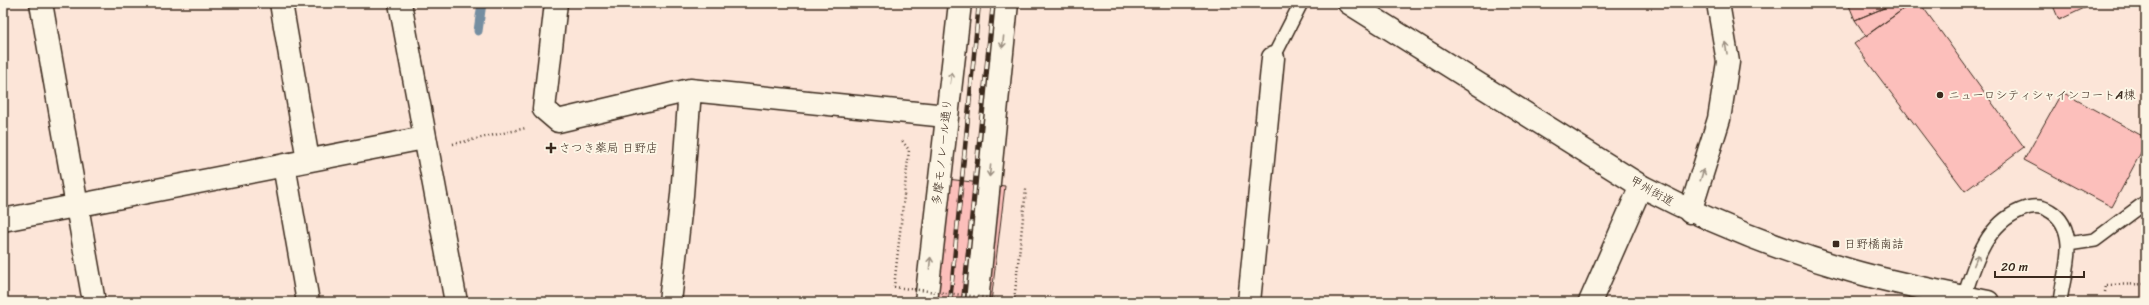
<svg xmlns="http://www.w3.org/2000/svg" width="2149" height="305" viewBox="0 0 2149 305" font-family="Sriracha,'Klee One',sans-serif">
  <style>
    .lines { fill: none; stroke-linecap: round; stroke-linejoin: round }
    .stream { stroke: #748ea1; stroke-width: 9 }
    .building { fill: #fcbfbb; stroke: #3b2a1e }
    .lane-casing { stroke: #3b2a1e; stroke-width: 16 }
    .street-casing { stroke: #3b2a1e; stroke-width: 25 }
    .secondary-casing { stroke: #3b2a1e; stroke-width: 25 }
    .path { stroke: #3b2a1e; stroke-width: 2.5; stroke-dasharray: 1 3; stroke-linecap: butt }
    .lane { stroke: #fcf5e5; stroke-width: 13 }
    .street { stroke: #fcf5e5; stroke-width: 22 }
    .secondary { stroke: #fcf5e5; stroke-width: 22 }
    .rail-casing { stroke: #3b2a1e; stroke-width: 4.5 }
    .rail { stroke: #fcf5e5; stroke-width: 3; stroke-dasharray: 9; stroke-linecap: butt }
    .path-bridge { stroke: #3b2a1e; stroke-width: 2.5; stroke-dasharray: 1 3; stroke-linecap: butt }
    .oneway { stroke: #9c9082 }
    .poi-dot { fill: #3b2a1e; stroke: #fcf5e5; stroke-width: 1.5 }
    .labels { text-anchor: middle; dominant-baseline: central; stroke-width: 4; stroke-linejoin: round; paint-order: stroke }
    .poi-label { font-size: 12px; fill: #3b2a1e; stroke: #fcf5e5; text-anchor: start }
    .street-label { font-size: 12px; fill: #3b2a1e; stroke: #fcf5e5 }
  </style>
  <rect width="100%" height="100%" fill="#fce5d8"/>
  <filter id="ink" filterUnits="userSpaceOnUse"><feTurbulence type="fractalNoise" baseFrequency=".025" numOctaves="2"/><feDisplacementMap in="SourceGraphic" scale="8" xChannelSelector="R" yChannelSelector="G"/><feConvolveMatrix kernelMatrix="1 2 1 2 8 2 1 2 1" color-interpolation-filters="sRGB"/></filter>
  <g filter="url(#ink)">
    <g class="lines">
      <path class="stream" d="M478,31l4,-28"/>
    </g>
    <path class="building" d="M1848,3h48l-41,17z
      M1896,3h16l-46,33 -11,-16z
      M1912,3h8l104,144 -59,44 -111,-147z
      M2052,3h43l-36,17z
      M2062,92l84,46v5l-34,64 -88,-47z
      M931,177l74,9 -14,116h-74z"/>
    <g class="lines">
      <defs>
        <path id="lane" d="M1273,58l28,-55
          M2068,244l27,-4 51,-38
          M1964,297c11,-34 21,-72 57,-87 9,-4 20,-5 29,1 12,7 17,19 18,33 1,20 -6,39 -8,58"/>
        <path id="street" d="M41,3l53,299
          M281,3l27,157
          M400,3l56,299
          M556,3l-12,106 14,12 132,-31 256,26
          M284,165l24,137
          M1690,212l29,-93 9,-57 -10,-59
          M3,220l421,-82
          M670,302l12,-107 8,-105
          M1249,302l24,-244
          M1590,302l51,-116"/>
        <path id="secondary" d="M1349,3l292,183c67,35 138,64 211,85 45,13 91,21 136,31
          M926,302l34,-299
          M977,302l30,-299"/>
      </defs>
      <use href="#lane" class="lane-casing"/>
      <use href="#street" class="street-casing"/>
      <use href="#secondary" class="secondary-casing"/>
      <path class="path" d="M453,144l73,-16
        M894,287l15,-137 -8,-11
        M2105,292l1,-7 40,-1
        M1014,302l12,-113"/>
      <use href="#lane" class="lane"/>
      <use href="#street" class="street"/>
      <use href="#secondary" class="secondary"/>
      <defs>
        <path id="rail" d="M950,302l29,-299
          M963,302l30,-299"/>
      </defs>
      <use href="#rail" class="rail-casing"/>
      <use href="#rail" class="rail"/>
      <path class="path-bridge" d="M894,287l120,14"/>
    </g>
    <defs><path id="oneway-shaft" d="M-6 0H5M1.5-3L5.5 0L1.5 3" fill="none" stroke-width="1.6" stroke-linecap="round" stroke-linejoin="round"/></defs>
    <g class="oneway">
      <use href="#oneway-shaft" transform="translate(1003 42) rotate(96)"/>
      <use href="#oneway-shaft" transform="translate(1726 48) rotate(-100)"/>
      <use href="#oneway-shaft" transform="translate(951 78) rotate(-83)"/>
      <use href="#oneway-shaft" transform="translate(990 171) rotate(96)"/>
      <use href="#oneway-shaft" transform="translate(1702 175) rotate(-73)"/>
      <use href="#oneway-shaft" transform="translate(1976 260) rotate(-68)"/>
      <use href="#oneway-shaft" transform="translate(930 263) rotate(-84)"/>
    </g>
  </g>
  <g class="poi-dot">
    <circle cx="1940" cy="95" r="4"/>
    <path d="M549 142h4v4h4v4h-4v4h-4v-4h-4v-4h4z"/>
    <rect x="1832" y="240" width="8" height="8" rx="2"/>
  </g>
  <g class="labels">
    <g class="poi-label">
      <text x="1948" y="95">ニューロシティシャインコートA棟</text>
      <text x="559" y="148">さつき薬局 日野店</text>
      <text x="1844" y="244">日野橋南詰</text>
    </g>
    <g class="street-label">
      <text transform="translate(942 152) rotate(-84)">多摩モノレール通り</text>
      <text transform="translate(1652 191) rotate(29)">甲州街道</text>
    </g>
  </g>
  <rect width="2149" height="305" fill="none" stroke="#fcf5e5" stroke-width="16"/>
  <rect x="8" y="8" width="2133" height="289" fill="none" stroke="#3b2a1e" stroke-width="1.5" filter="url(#ink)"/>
  <path d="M1995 271v6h89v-6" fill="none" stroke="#3b2a1e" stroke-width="2"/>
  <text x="2001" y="271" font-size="12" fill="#3b2a1e" stroke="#fcf5e5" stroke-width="3" paint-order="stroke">20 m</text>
</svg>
